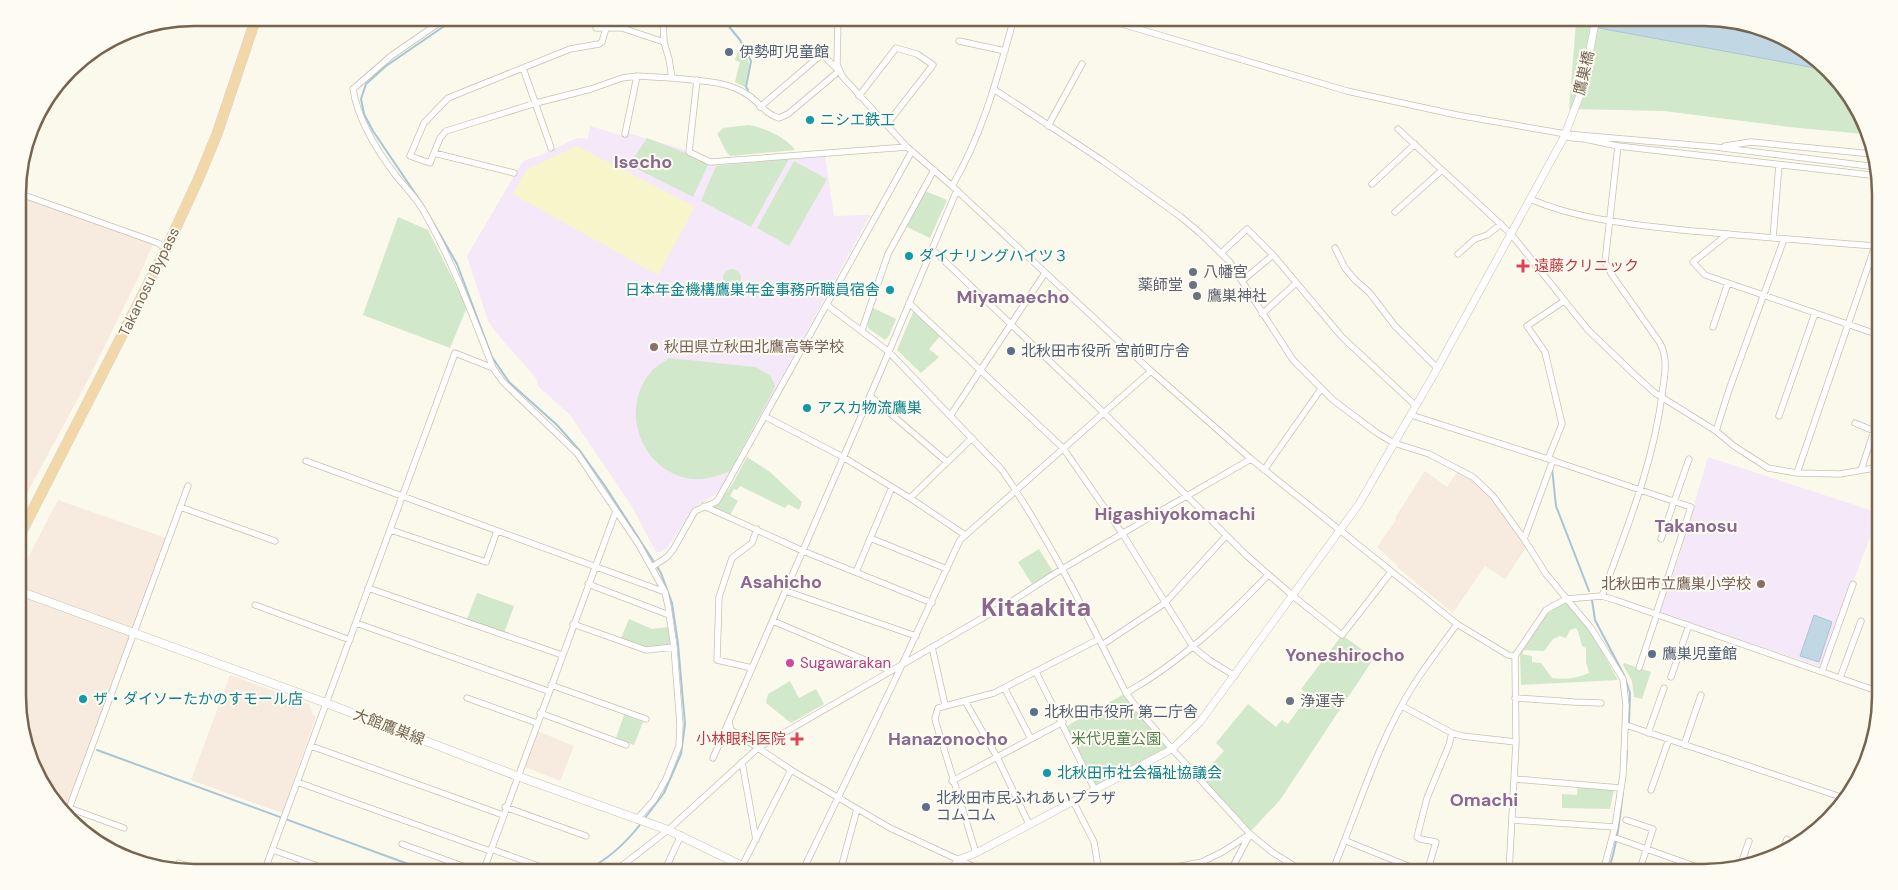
<svg xmlns="http://www.w3.org/2000/svg" width="1898" height="890" viewBox="0 0 1898 890" font-family="'DM Sans','Noto Sans JP',sans-serif">
  <style>
    .commercial { fill: #f7eade }
    .education { fill: #f5e8f8 }
    .green { fill: #d1e8cb; fill-rule: evenodd }
    .sand { fill: #f7f6ca }
    .water { fill: #c1d8e4; stroke: #a8c5d5 }
    .lines { fill: none; stroke-linecap: round; stroke-linejoin: round }
    .stream { stroke: #a8c5d5; stroke-width: 2 }
    .minor-casing { stroke: #cbc0af; stroke-width: 7 }
    .tertiary-casing { stroke: #cbc0af; stroke-width: 8 }
    .secondary-casing { stroke: #cdc2ae; stroke-width: 9 }
    .trunk-casing { stroke: #d8d4ce; stroke-width: 11 }
    .minor { stroke: #fff; stroke-width: 5.5 }
    .tertiary { stroke: #fff; stroke-width: 7 }
    .secondary { stroke: #fff; stroke-width: 8 }
    .trunk { stroke: #f2d8a9; stroke-width: 10 }
    .service-dot { fill: #5c6f8a; stroke: #fefcf2; stroke-width: 2 }
    .culture-dot { fill: #0f9aa8; stroke: #fefcf2; stroke-width: 2 }
    .health-dot { fill: #e0444e; stroke: #fefcf2; stroke-width: 2 }
    .worship-dot { fill: #6b7280; stroke: #fefcf2; stroke-width: 2 }
    .education-dot { fill: #8d6e63; stroke: #fefcf2; stroke-width: 2 }
    .hotel-dot { fill: #d1479c; stroke: #fefcf2; stroke-width: 2 }
    .labels { text-anchor: middle; dominant-baseline: central; stroke-width: 4; stroke-linejoin: round; paint-order: stroke }
    .service-label { font-size: 15px; fill: #4e5e75; stroke: #fefcf2; text-anchor: start }
    .street-label { font-size: 15px; fill: #756550; stroke: #fefcf2 }
    .culture-label { font-size: 15px; fill: #0d838f; stroke: #fefcf2; text-anchor: start }
    .health-label { font-size: 15px; fill: #be3a42; stroke: #fefcf2; text-anchor: start }
    .worship-label { font-size: 15px; fill: #5b616d; stroke: #fefcf2; text-anchor: start }
    .education-label { font-size: 15px; fill: #785e54; stroke: #fefcf2; text-anchor: start }
    .hotel-label { font-size: 15px; fill: #b23c85; stroke: #fefcf2; text-anchor: start }
    .park-label { font-size: 15px; fill: #517f4c; stroke: #fefcf2 }
    .quarter-label { font-size: 18px; font-weight: bold; fill: #8b6890; stroke: #fefcf2 }
    .town-label { font-size: 25px; font-weight: bold; fill: #8b6890; stroke: #fefcf2 }
    .rim { fill: none; stroke: #756550; stroke-width: 2.5 }
  </style>
  <rect width="100%" height="100%" fill="#fbf8ec"/>
  <path class="commercial" d="M18,195l135,49 -14,32 -50,102 -70,130z
    M1425,471l22,16 11,-16 10,5 25,22 34,48 -22,33 -20,-13 -32,47 -55,-45 -1,-3 -20,-18 19,-27 -1,-2z
    M58,500l111,39 -102,275 -13,-11 -35,-83v-145z
    M230,675l79,29 4,11 3,1 -34,97 -91,-33z
    M537,731l37,15 -14,35 -37,-15z"/>
  <path class="education" d="M590,126l36,11 2,-4 57,17 24,14 116,-9 9,61 36,-1 -149,275 -12,9 -14,7 -28,42 -6,4h-5l-25,-47 -60,-89 -33,-30 -2,-8 -37,-42 -11,-15 -21,-65 56,-95 16,-5 38,-18 11,1z
    M1708,457l171,56 -58,154 -161,-55 19,-55z"/>
  <path class="green" d="M1576,22l245,47 23,18 20,47 -75,-7 -125,-16 -95,-2z
    M739,49l6,3 4,12 -4,23 -10,-5 5,-20 -5,-2z
    M749,125c15,3 37,12 46,25l-65,6c-7,-7 -8,-15 -13,-22l6,-6z
    M647,138l39,15 22,12 -15,32 -64,-32z
    M789,159l-38,68 -50,-26 15,-35z
    M794,161l33,18 -38,67 -32,-18z
    M925,191l22,9 -17,38 -23,-11z
    M398,217l30,13 39,77 -17,41 -87,-33z
    M723 278a9 9 0 1 1 18 0a9 9 0 1 1-18 0Z
    M873,308l23,11 -7,17 -4,4 -17,-12v-8z
    M914,310l26,26 -11,13 10,8 -18,16 -24,-23z
    M669,358l86,9 16,9 4,10 -3,7 -42,78c-12,5 -24,9 -37,8 -51,-5 -75,-69 -42,-107 5,-6 13,-10 18,-14z
    M747,457l23,15 32,30 -3,8 -11,-6 -3,4 -45,-22 -3,4 -3,-1 -4,7 8,5 -8,14 -20,-8c17,-6 28,-35 37,-50z
    M1039,549l14,23 -21,12 -14,-22z
    M477,593l37,13 -10,27 -37,-14z
    M1567,603l23,27 28,50 -97,5 -1,-30 26,-40 14,-10zM1576,628l2,3 4,15 4,2v14l3,11c-11,5 -25,7 -37,5l-11,-15 -9,-1v-6l-10,-2 2,-4 20,1 9,-12 7,-3 6,2 4,-8z
    M629,619l23,10 16,-2 3,18 -25,3 -25,-10z
    M1342,635l32,23 -94,142 -31,33 -50,-55 25,-27 -8,-8 32,-39 28,23 6,-7 6,4 21,-29 -8,-6z
    M1624,663l27,9 -9,27 -8,-2 -2,-16 -9,-16z
    M790,681l9,17 17,-9 8,15 -33,19 -25,-20 2,-9z
    M1126,693l46,56 -77,41 -30,-63z
    M624,715l19,7 -9,23 -18,-7z
    M1578,785l36,4 -4,20 -48,-1v-14l15,1z"/>
  <path class="sand" d="M577,146l118,61 -37,68 -145,-81 14,-25z"/>
  <path class="water" d="M1545,18h159l68,13 49,38z
    M1814,615l18,7 -13,40 -19,-6z"/>
  <g class="lines">
    <path class="stream" d="M456,18l-70,48 -20,18 -5,15 3,15 9,17 50,74 34,59 35,93 17,25 48,43 23,26 25,35 56,87 11,30 6,41 7,80 -4,30 -17,39 -19,25
      M722,18l18,22 11,21 -5,26 2,3
      M1552,468l4,38 33,85
      M1592,600l3,20 29,55 6,18 -1,31
      M97,750l333,122
      M1626,766l1,-15
      M583,872c23,-11 44,-30 59,-50
      M1608,872c9,-27 12,-53 15,-81"/>
    <defs>
      <path id="minor" d="M446,18l-55,38 -38,33c5,32 24,62 44,88 9,11 19,21 26,33 29,50 49,104 70,158l10,14 74,71 62,92 26,47 3,14 6,41 6,78 -1,21 -13,33 -12,21 -17,19
        M596,18v10h10
        M625,18v11
        M663,18l1,24 5,17 3,19 -35,-2 -15,2 -31,11 -55,14 -90,28 -6,7 -10,25 -20,-7 14,-33 24,-25 122,-49 29,-5 3,-2 4,-14h16l42,14
        M795,18l42,3
        M838,18l-1,46 5,12 65,71 45,39 199,185 100,88 206,165 51,31 7,1
        M1102,18l245,73 110,24 109,19 149,13 162,20
        M959,41l46,10
        M523,68l28,80
        M672,78c26,3 54,2 76,17 12,8 17,19 31,23l9,-4 51,-43 -17,-17 -62,53
        M697,80l-8,72 21,10 197,-15
        M995,90l108,71 78,56 19,16 29,28 64,99 40,40 44,33 17,10 35,11 44,23 20,19 31,43 22,35 45,54 32,51 3,26 -3,70 -8,52 -12,45
        M859,96l37,-48 21,6 16,11 -46,59
        M1048,126l34,-62
        M1398,129l113,105 77,96 48,46 19,17 61,38 18,15 34,22 29,5 43,1 40,-7
        M625,134l12,-58
        M1564,137l21,2 33,7 261,30
        M1725,146l26,-4 121,12
        M434,153l80,20
        M1372,184l43,-40
        M952,186c31,-52 46,-111 62,-168
        M18,193l140,50 8,6
        M1530,199c49,21 100,25 152,31 64,6 129,11 193,16l-78,227
        M1395,212l46,-41
        M1728,234l-35,28 12,13 174,60
        M1773,238l6,-73
        M1335,248l10,20 10,12 14,12 26,34 42,42
        M932,249l171,163 143,143 47,41 49,39 49,-63
        M1221,253l26,-24 26,26
        M1458,254l17,-15 12,-4 14,-11
        M1242,281l31,-26 69,82 74,69
        M909,303l154,145 59,85 71,114 16,13 26,16
        M827,305l62,47 113,118c48,70 86,147 124,223l11,15 35,41 78,85 22,18 32,20
        M1262,314l33,-30
        M1713,327l15,-44
        M862,330l26,-76 46,-84
        M870,396l77,66
        M1411,415l137,44 143,48 -35,107
        M764,416l79,41 67,41 55,37
        M950,416l95,-143
        M1779,416l36,-103
        M1855,423l19,8 -13,39
        M1716,431l13,-41 55,-151
        M1548,459l14,-35 -17,-72 -18,-26 37,-25
        M306,461l359,131
        M1264,470l57,-81
        M910,498l62,-60
        M704,506l99,45 129,52
        M180,507l95,34
        M391,530l95,32 11,-31
        M870,538l77,31
        M1524,539l29,-79
        M1661,539l28,-80
        M652,567l15,-10 6,-7 22,-39 21,-9 3,-4 193,-347
        M856,572l36,-85
        M588,584l81,31
        M368,588l194,67
        M786,591l130,45
        M1602,596c24,-66 51,-131 60,-201 2,-18 7,-35 -2,-52l-48,-68 -7,-13 13,-116
        M255,605l95,35
        M773,621l118,50
        M356,623l192,68
        M573,624l73,26 28,-3
        M1102,645l63,-42 61,-67
        M932,647l13,58
        M752,668l-35,-8 2,-63 13,-39 20,-15 5,-14
        M1639,668l18,-54
        M1822,671l31,-87
        M1036,672l59,118
        M1671,677l18,-52
        M1840,678l21,-57
        M551,685l95,34
        M1005,689l26,50
        M1126,693c55,-31 99,-73 142,-118
        M467,698l70,25
        M1515,698l59,4 27,1
        M965,701l32,56 32,67
        M1402,706l50,27 10,3 54,6
        M540,713l86,32
        M729,722l2,8 60,40 99,58 95,44
        M1626,725l221,74
        M1648,733l16,-45
        M1684,745l17,-50
        M311,746l192,69
        M713,758l169,-390 75,-178
        M742,762l14,78
        M1514,779l106,9
        M952,781l111,-59
        M297,782l193,69
        M1651,790l18,-51
        M1073,801l21,41 5,30
        M505,807l81,29
        M69,808l55,20
        M67,814l121,-328
        M1512,820l103,7
        M1626,820l27,9 -14,43
        M1613,837l98,35
        M1346,841l77,31
        M402,844l77,28
        M491,849l64,23
        M1783,849l4,-10
        M273,850l61,22
        M976,853l-40,-130 -1,-5 3,-10 56,-15 105,-54
        M179,863l27,9
        M1741,864l8,-23
        M264,872l191,-519 38,15
        M483,872l133,-361
        M614,872l54,-42 90,-82 254,-147 50,-32 109,-64 80,-46
        M664,872l17,-37
        M739,872l52,-102
        M802,872l91,-188 67,-144 191,-169
        M840,872l17,-63
        M1149,872l53,-10 22,-11 26,-17
        M1230,872l19,-36
        M1332,872c26,-62 45,-129 81,-186 13,-21 29,-41 44,-62
        M1427,872l9,-30 -16,-3 -3,-2 10,-39 22,-53 3,-12
        M1509,872l7,-130 -1,-86 31,-46 20,-11 36,-3 13,4 265,92
        M1682,872l3,-9"/>
      <path id="tertiary" d="M950,872l8,-12 18,-7 196,-104 28,-27 159,-218 74,-128 131,-239 19,-50 13,-69"/>
      <path id="secondary" d="M19,591l307,112 191,73 151,54 87,42"/>
      <path id="trunk" d="M19,537l147,-288 32,-69 19,-46 39,-116"/>
    </defs>
    <use href="#minor" class="minor-casing"/>
    <use href="#tertiary" class="tertiary-casing"/>
    <use href="#secondary" class="secondary-casing"/>
    <use href="#trunk" class="trunk-casing"/>
    <use href="#minor" class="minor"/>
    <use href="#tertiary" class="tertiary"/>
    <use href="#secondary" class="secondary"/>
    <use href="#trunk" class="trunk"/>
  </g>
  <g class="service-dot">
    <circle cx="729" cy="52" r="5"/>
    <circle cx="1011" cy="351" r="5"/>
    <circle cx="1652" cy="654" r="5"/>
    <circle cx="1034" cy="712" r="5"/>
    <circle cx="926" cy="807" r="5"/>
  </g>
  <g class="culture-dot">
    <circle cx="810" cy="120" r="5"/>
    <circle cx="909" cy="256" r="5"/>
    <circle cx="890" cy="290" r="5"/>
    <circle cx="807" cy="408" r="5"/>
    <circle cx="83" cy="699" r="5"/>
    <circle cx="1047" cy="773" r="5"/>
  </g>
  <g class="health-dot">
    <path d="M1520.5 258.5h5v5h5v5h-5v5h-5v-5h-5v-5h5z"/>
    <path d="M794.5 731.5h5v5h5v5h-5v5h-5v-5h-5v-5h5z"/>
  </g>
  <g class="worship-dot">
    <circle cx="1193" cy="272" r="5"/>
    <circle cx="1193" cy="285" r="5"/>
    <circle cx="1197" cy="296" r="5"/>
    <circle cx="1290" cy="701" r="5"/>
  </g>
  <g class="education-dot">
    <circle cx="654" cy="347" r="5"/>
    <circle cx="1761" cy="584" r="5"/>
  </g>
  <circle class="hotel-dot" cx="790" cy="663" r="5"/>
  <g class="labels">
    <g class="service-label">
      <text x="739" y="52">伊勢町児童館</text>
      <text x="1021" y="351">北秋田市役所 宮前町庁舎</text>
      <text x="1662" y="654">鷹巣児童館</text>
      <text x="1044" y="712">北秋田市役所 第二庁舎</text>
      <text x="936" y="798">北秋田市民ふれあいプラザ<tspan x="936" dy="17">コムコム</tspan></text>
    </g>
    <g class="street-label">
      <text transform="translate(1584 73) rotate(-77)">鷹巣橋</text>
      <text transform="translate(149 282) rotate(-64)">Takanosu Bypass</text>
      <text transform="translate(389 727) rotate(21)">大館鷹巣線</text>
    </g>
    <g class="culture-label">
      <text x="820" y="120">ニシエ鉄工</text>
      <text x="919" y="256">ダイナリングハイツ３</text>
      <text x="880" y="290" text-anchor="end">日本年金機構鷹巣年金事務所職員宿舎</text>
      <text x="817" y="408">アスカ物流鷹巣</text>
      <text x="93" y="699">ザ・ダイソーたかのすモール店</text>
      <text x="1057" y="773">北秋田市社会福祉協議会</text>
    </g>
    <g class="health-label">
      <text x="1534" y="266">遠藤クリニック</text>
      <text x="786" y="739" text-anchor="end">小林眼科医院</text>
    </g>
    <g class="worship-label">
      <text x="1203" y="272">八幡宮</text>
      <text x="1183" y="285" text-anchor="end">薬師堂</text>
      <text x="1207" y="296">鷹巣神社</text>
      <text x="1300" y="701">浄運寺</text>
    </g>
    <g class="education-label">
      <text x="664" y="347">秋田県立秋田北鷹高等学校</text>
      <text x="1751" y="584" text-anchor="end">北秋田市立鷹巣小学校</text>
    </g>
    <g class="hotel-label">
      <text x="800" y="663">Sugawarakan</text>
    </g>
    <g class="park-label">
      <text x="1116" y="739">米代児童公園</text>
    </g>
    <g class="quarter-label">
      <text x="643" y="162">Isecho</text>
      <text x="1013" y="297">Miyamaecho</text>
      <text x="1175" y="514">Higashiyokomachi</text>
      <text x="1696" y="526">Takanosu</text>
      <text x="781" y="582">Asahicho</text>
      <text x="1345" y="655">Yoneshirocho</text>
      <text x="948" y="739">Hanazonocho</text>
      <text x="1484" y="800">Omachi</text>
    </g>
    <g class="town-label">
      <text x="1036" y="607">Kitaakita</text>
    </g>
  </g>
  <path d="M0 0H1898V890H0ZM194 26H1704A168 168 0 0 1 1872 194V696A168 168 0 0 1 1704 864H194A168 168 0 0 1 26 696V194A168 168 0 0 1 194 26Z" fill="#fefcf2" fill-rule="evenodd"/>
  <path class="rim" d="M194 26H1704A168 168 0 0 1 1872 194V696A168 168 0 0 1 1704 864H194A168 168 0 0 1 26 696V194A168 168 0 0 1 194 26Z"/>
</svg>
